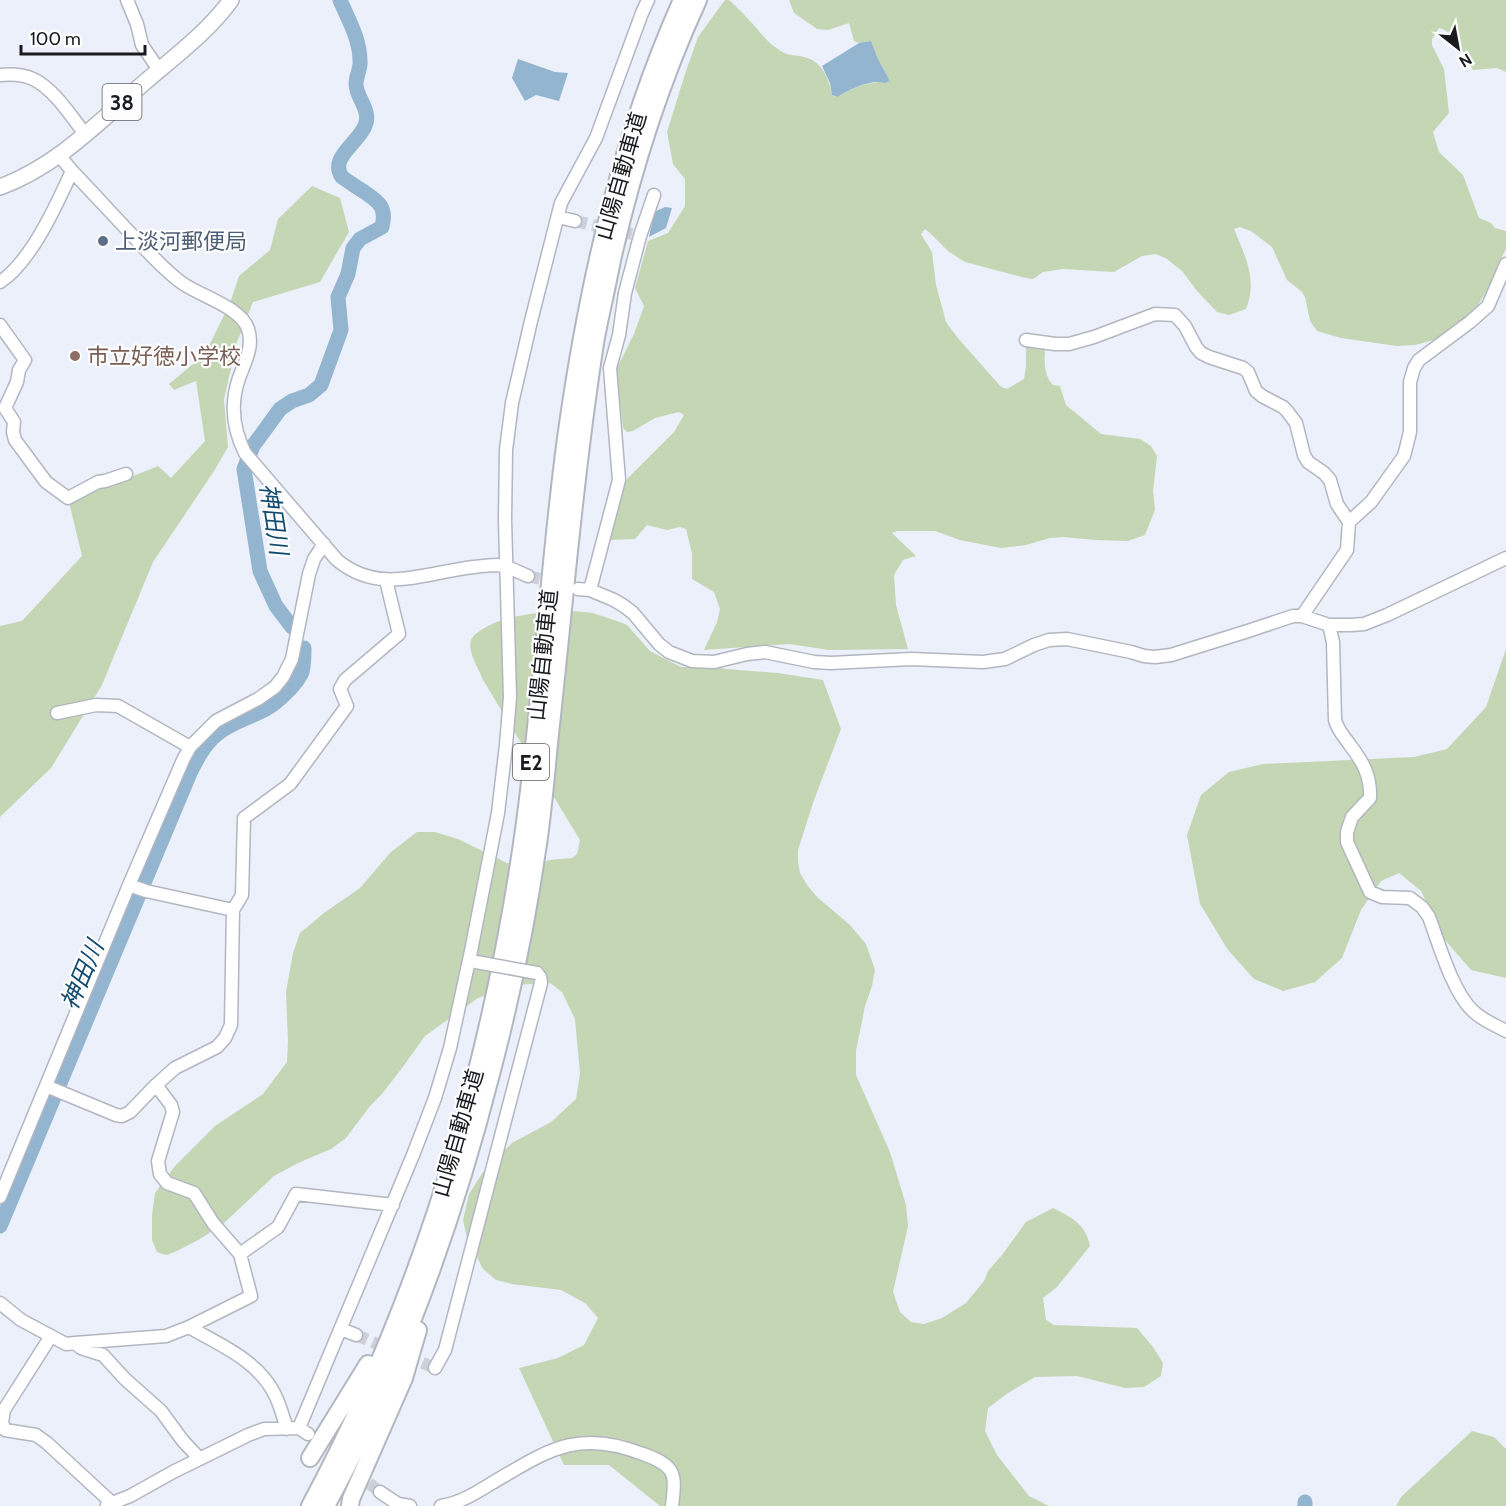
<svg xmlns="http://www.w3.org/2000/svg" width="1506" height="1506" viewBox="0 0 1506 1506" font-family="Cabin,'Noto Sans JP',sans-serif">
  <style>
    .green { fill: #c5d6b4 }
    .water { fill: #93b5d0 }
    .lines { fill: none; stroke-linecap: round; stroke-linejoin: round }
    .river { stroke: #93b5d0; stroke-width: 15 }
    .minor-tunnel { stroke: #ccd0d9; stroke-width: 12; stroke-dasharray: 12 6; stroke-linecap: butt }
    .minor-casing { stroke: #b2b6c0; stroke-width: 15 }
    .major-casing { stroke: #b2b6c0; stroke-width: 18 }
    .highway-casing { stroke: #b2b6c0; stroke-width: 20 }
    .minor { stroke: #fff; stroke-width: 12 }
    .major { stroke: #fff; stroke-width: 15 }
    .highway { stroke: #fff; stroke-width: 16 }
    .minor-bridge-casing { stroke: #b2b6c0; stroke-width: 15; stroke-linecap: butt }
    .minor-bridge { stroke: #fff; stroke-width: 12 }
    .service-dot { fill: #5c6f8a; stroke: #fdfdfd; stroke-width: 2 }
    .education-dot { fill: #8d6e63; stroke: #fdfdfd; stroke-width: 2 }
    .labels { text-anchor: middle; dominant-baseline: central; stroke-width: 4.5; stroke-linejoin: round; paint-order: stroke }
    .shield { fill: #fdfdfd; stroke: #5d5f61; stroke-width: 1.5 }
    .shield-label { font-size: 21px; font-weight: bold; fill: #191b1e }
    .street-label { font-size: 22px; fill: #191b1e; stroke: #fdfdfd }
    .service-label { font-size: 22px; fill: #4e5e75; stroke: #fdfdfd; text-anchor: start }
    .education-label { font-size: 22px; fill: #785e54; stroke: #fdfdfd; text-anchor: start }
    .water-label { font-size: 24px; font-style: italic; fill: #114b6f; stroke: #fdfdfd }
  </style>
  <rect width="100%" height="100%" fill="#ebf0fa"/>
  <path class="green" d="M725,0h4c7,6 14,13 20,20 10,10 16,21 29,29 11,8 14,5 26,8 18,4 25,21 28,38l6,2c15,-11 34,-15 52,-16l-12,-22 -7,-18 -12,2 -5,-2 -5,-18 -21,7 -11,-1 -23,-16 -5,-13h717v72l-9,-4 -24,2c-7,-12 -19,-40 -34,-42l-7,11v6l12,24 5,44 -16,19 6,20 24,23 16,43 12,5 4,5 11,3v18l-9,17 -6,18 -13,21 -11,15 -26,18 -26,7 -18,1 -56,-8 -24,-7 -7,-10 -5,-24 -3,-5 -15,-12 -15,-33 -21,-16 -11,-4 -6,2c11,27 24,51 12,80l-17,6 -12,-3 -20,-21 -15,-20 -15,-12 -11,-5 -14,2 -28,16 -51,-3 -20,3 -10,7 -7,-1 -61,-16 -17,-11 -18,-18 -5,-4 -4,5 11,18 4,33 10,37 11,15 44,50 6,2 17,-10 2,-13v-19l13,-1 6,4c-1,12 -1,26 8,35l7,1 6,19 35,29 39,5 11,7 6,10 -4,35 2,19 -10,25 -17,6 -32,-1 -33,-3 -13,1 -24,7 -25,3 -41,-8 -25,-9h-38l-5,2 24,23 -13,4 -9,15 2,30 12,44 -79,1 -40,-6 -85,6 13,-28 3,-13 -6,-17 -22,-13v-26l-6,-24 -6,-2 -13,3 -20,-5 -12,14 -25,1 13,-57 51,-51 10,-17 -5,-3 -24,6 -22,13 -6,1 -4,-4 -7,-58 18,-36 10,-28 -9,-18 13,-47 20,-8 17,-27v-27l-12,-15 -6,-32 19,-61 12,-34z
    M312,186l28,12 9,34 -29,50 -67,20 -16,40 -13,57 4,48 -14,24 -61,91 -51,123 -51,83 -51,49v-191l22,-5 60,-65 -13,-54 89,-36 13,12 34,-37 -9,-60 -22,9 -5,-6 36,-30 25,-51 9,-27 31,-26 8,-31z
    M563,610l30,3 27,9 7,3 23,26 31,16h33l13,2 51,4 45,7 18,49 -27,71 -16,50v12l2,11 7,12 10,12 33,28 16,19 9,26 -3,16 -7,20 -9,45v24l34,77 16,53 2,21 -15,66 7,20 11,10 13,2 18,-6 24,-15 18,-22 4,-10 14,-16 24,-33 27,-14c19,10 33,16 37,38l-33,41 -14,11 3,22 8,5 83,3 16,19 10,16 -2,13 -17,11 -19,1 -48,-12 -42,1 -27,16 -20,15 -3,23 12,24 32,41 20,10h-389l-51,-41h-45l-45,-97 39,-10 26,-13 14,-27 -13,-15 -24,-13 -49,-6 -16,-4 -13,-11 -16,-31 -4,-18 6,-26 14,-22 29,-29 39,-21 25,-23 4,-26 -5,-54 -13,-27 -12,-9 -34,2 -38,13 -53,38 -23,32 -20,26 -12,12 -24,32 -15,11 -33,14 -24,13 -51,48 -23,15 -25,13 -9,3 -9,-3 -5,-12v-25l3,-22 20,-27 40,-40 48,-32 24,-32 1,-20 -2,-50 7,-39 7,-20 24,-20 36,-25 31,-36 26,-20h18l23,7 49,24 17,2 27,-5 21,-2 5,-4 3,-14 -97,-160c-4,-11 -16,-29 -12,-40 2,-5 6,-7 10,-10 25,-16 54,-16 82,-20z
    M1506,649v329l-35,-8 -27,-31 -23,-48 -22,-18 -18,8 -20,29 -19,48 -27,24 -32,9 -29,-12 -26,-29 -28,-46 -13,-69 14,-40 28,-23 34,-8 151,-7 33,-8 39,-42z
    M1472,1431l22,6 12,12v57h-110l5,-9z"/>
  <path class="water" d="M871,41l7,18 12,22 -5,2c-13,-4 -36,6 -47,14l-6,-2 -2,-12 -8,-17 37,-23z
    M518,59l37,13 13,1 -9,28 -23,-6 -11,6 -13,-23z
    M665,207l7,1 -6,20 -17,9 5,-25z"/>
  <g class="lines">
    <path class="river" d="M292,627l-16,-21 -16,-35 -16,-102 9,-23 27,-37 12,-8 17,-6 12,-10 20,-55 -3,-33 10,-23 5,-26 7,-9 22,-12c5,-20 -3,-25 -19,-36 -7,-4 -14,-9 -21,-14 -14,-20 19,-35 24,-54 4,-14 -10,-26 -10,-39 0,-8 5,-16 4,-23 0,-22 -12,-42 -20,-61
      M0,1226l190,-453c7,-14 14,-28 26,-38 15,-13 34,-17 50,-26 12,-7 31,-25 36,-37 2,-8 2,-16 2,-24
      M1305,1506v-4"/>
    <path class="minor-tunnel" d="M575,221l57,13
      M528,576l28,7
      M356,1335l79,33
      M355,1472l25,20"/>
    <defs>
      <path id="minor" d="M127,0l10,24 5,21 17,25
        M0,75c11,-1 22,-1 33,4 20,9 38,37 52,55
        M59,155l13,16c21,22 42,45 63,67 15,16 29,32 47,45 18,13 59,24 66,46 6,17 -3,33 -9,49 -9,26 -6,51 6,75l92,107c43,36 89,12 137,7 8,-1 16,-2 23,-2 11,1 21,7 31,11
        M558,217l17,4
        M0,282c31,-20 57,-78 72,-111
        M0,325l25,35 -6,10 -2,12 -12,26 9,14 -1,10 2,8 31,42 22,16 30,-16 7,-1 21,-7
        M1026,340l29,4h14l25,-7 61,-23 20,1 10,11 11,21 5,6 8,4 34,11 5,4 8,19 6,5 21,11 4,4 9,12 8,32 4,7 16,11 6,7 7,24 12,18 -2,28 -45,66
        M1349,522l22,-20 33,-46 6,-24v-50l4,-14 5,-8 51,-38 18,-16 18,-42
        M578,589l12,1 24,10 10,6 9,7 26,31 10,8 23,9 22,1 33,-8 18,-2 49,10 17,1 80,-4 72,3 22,-3 29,-14 15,-5 18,-1 64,13 13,4 11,1 16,-2 77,-24 45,-15h9l27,9h22l13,-1 23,-9 119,-57
        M590,590l29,-110 -9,-112 9,-33 6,-42 15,-57 14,-41
        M1329,625l4,17 2,78c3,11 8,15 15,25 13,17 21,31 20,53l-18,19 -5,15v10l23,50 12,5 28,1 12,9 7,10c10,27 24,76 44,94 9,9 22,14 33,20
        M57,713l39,-8 22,1 72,41
        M129,885l17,6 87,19
        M46,1086l70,29 6,1 8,-4 26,-27 19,-17 42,-21 8,-9 6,-13 2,-115 9,-15 2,-77 46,-34 57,-78 -7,-17 5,-9 54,-46 -13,-54
        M0,1197l129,-312 54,-125 7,-13 26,-26 42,-22 17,-12 8,-10 9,-18 17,-85 5,-15 10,-15
        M240,1254l38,-27 18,-33 97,11
        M0,1303l21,17 45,24 9,-1 91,-7 23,-9 62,-31 -11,-42 -27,-31 -19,-30 -27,-10 -7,-9 -2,-13 15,-49 -2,-7 -15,-20
        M189,1327c31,18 68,33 85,66 6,11 9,24 13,36
        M341,1329l15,6
        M51,1336l-47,74 -2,12 3,8 31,5 11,8 65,60
        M76,1344l5,4 22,7 22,24 36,32 22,30 17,18
        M435,1368l10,-18 96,-367 -1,-6 -3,-4
        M299,1428l114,-273 22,-57 15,-50 21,-97 27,-138 8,-68 4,-48 -5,-177 1,-70 6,-47 19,-82 30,-118 35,-65 46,-125 6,-13
        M380,1492l18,12 12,2
        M107,1505l23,-9 43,-24 75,-37 16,-6 35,-1 9,6
        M441,1506c19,-3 35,-13 51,-23 55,-32 85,-55 151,-29 33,12 33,19 29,52"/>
      <path id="major" d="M0,187c57,-21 100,-66 145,-105 29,-25 63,-50 86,-82"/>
      <path id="highway" d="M310,1458l58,-94
        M310,1506c110,-205 178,-432 212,-662 20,-137 26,-276 45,-413 21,-148 54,-295 115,-431
        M326,1506c74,-135 127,-283 165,-432 20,-76 36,-152 47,-230 5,-34 8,-68 11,-101 15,-136 26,-272 47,-406 5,-25 11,-51 16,-77 20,-89 48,-177 86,-260
        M350,1506l1,-7 53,-121 14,-48"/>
    </defs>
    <use href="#minor" class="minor-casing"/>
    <use href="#major" class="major-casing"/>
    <use href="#highway" class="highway-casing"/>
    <use href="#minor" class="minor"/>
    <use href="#major" class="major"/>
    <use href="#highway" class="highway"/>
    <defs>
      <path id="minor-bridge" d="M476,962l61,11"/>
    </defs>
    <use href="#minor-bridge" class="minor-bridge-casing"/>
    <use href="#minor-bridge" class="minor-bridge"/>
  </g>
  <circle class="service-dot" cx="103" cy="241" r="6"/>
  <circle class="education-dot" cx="75" cy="356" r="6"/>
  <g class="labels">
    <g class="shield">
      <rect x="102.5" y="84" width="39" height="36" rx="4.5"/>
      <rect x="513" y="744" width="36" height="36" rx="4.5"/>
    </g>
    <g class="shield-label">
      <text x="122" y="102">38</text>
      <text x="531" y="762">E2</text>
    </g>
    <g class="street-label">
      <text transform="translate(621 176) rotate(-74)">山陽自動車道</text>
      <text transform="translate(543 655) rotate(-84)">山陽自動車道</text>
      <text transform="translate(458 1133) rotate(-74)">山陽自動車道</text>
    </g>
    <g class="service-label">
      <text x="115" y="241">上淡河郵便局</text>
    </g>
    <g class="education-label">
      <text x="87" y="356">市立好徳小学校</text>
    </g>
    <g class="water-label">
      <text transform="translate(274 519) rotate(81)">神田川</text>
      <text transform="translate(82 975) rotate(-67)">神田川</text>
    </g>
  </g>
  <g transform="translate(1458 48) rotate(149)" stroke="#fdfdfd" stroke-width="4.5" paint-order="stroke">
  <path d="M0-4.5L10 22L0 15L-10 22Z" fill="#191b1e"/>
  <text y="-9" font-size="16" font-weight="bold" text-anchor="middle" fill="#191b1e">N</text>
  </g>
  <path d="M21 45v9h124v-9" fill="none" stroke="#191b1e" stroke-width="3"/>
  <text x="30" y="45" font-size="18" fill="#191b1e" stroke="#fdfdfd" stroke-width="4.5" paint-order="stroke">100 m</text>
</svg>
